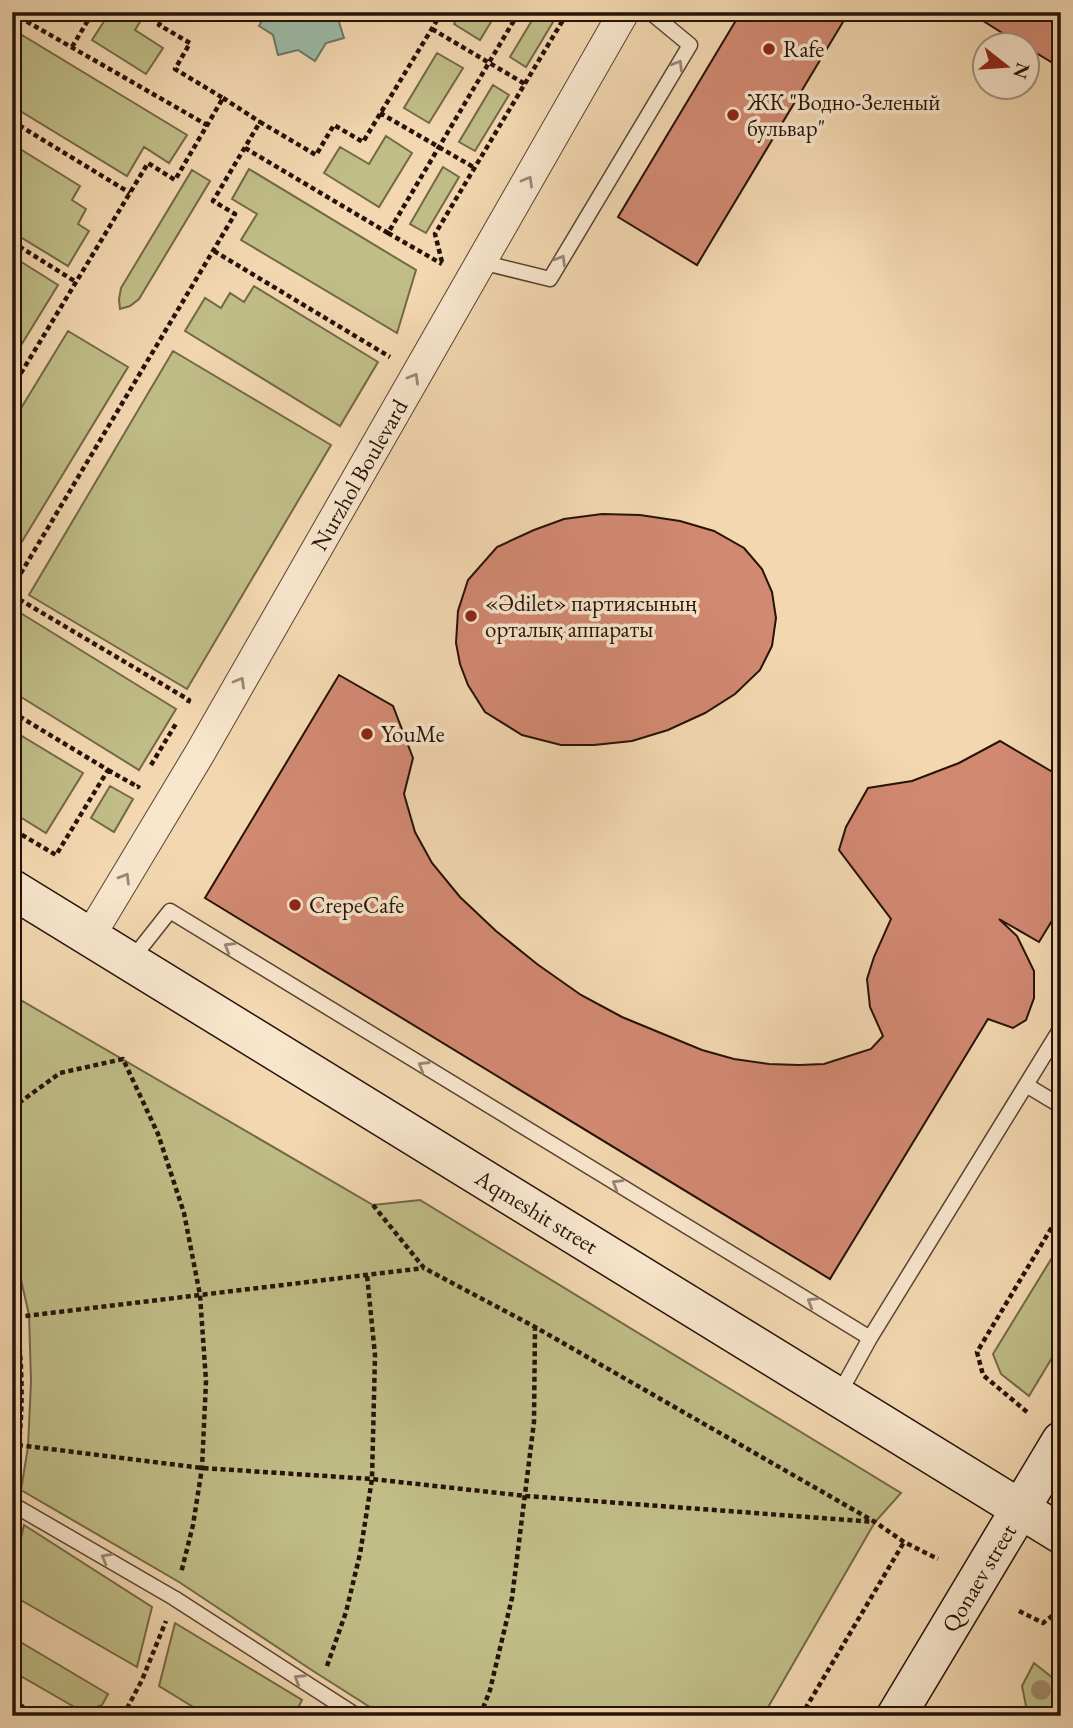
<svg xmlns="http://www.w3.org/2000/svg" width="1073" height="1728" viewBox="0 0 1073 1728" font-family="'EB Garamond',serif">
  <style>
    .green { fill: #c0bd87; stroke: #736847; stroke-width: 2 }
    .water { fill: #9cbaa6; stroke: #6d7766; stroke-width: 2 }
    .building { fill: #d28972; stroke: #261207; stroke-width: 2 }
    .lines { fill: none; stroke-linecap: round; stroke-linejoin: round }
    .lane-casing { stroke: #594331; stroke-width: 17 }
    .street-casing { stroke: #594331; stroke-width: 32 }
    .secondary-casing { stroke: #261207; stroke-width: 41 }
    .path { stroke: #261207; stroke-width: 4.5; stroke-dasharray: 5 3.5; stroke-linecap: butt }
    .lane { stroke: #f7e5cc; stroke-width: 14 }
    .street { stroke: #f7e5cc; stroke-width: 30 }
    .secondary { stroke: #f7e5cc; stroke-width: 38 }
    .tree { fill: #a08c6c }
    .oneway { stroke: #998673 }
    .poi-dot { fill: #8f2418; stroke: #f7e5cc; stroke-width: 2.5 }
    .labels { text-anchor: middle; dominant-baseline: central; stroke-width: 7; stroke-linejoin: round; paint-order: stroke }
    .poi-label { font-size: 23px; fill: #261207; stroke: #f7e5cc; text-anchor: start }
    .street-label { font-size: 23px; fill: #261207; stroke: #f7e5cc }
  </style>
  <rect width="100%" height="100%" fill="#f2d7b0"/>
  <filter id="stains"><feTurbulence type="fractalNoise" baseFrequency=".00286" numOctaves="4"/><feColorMatrix values="0 0 0 0 .2 0 0 0 0 .09 0 0 0 0 .02 0 0 0 .5 -.17"/></filter>
  <radialGradient id="worn" r=".72"><stop offset=".6" stop-color="#630" stop-opacity="0"/><stop offset="1" stop-color="#630" stop-opacity=".3"/></radialGradient>
  <path class="green" d="M110,12h36l-11,18 28,18 -17,26 -54,-34z
    M461,12h36l-17,28 -26,-16z
    M537,12h22l-33,55 -16,-10z
    M22,35l165,100 -18,28 -25,-16 -17,29 -115,-70v-62z
    M437,53l26,15 -34,55 -25,-15z
    M493,85l16,10 -34,56 -16,-9z
    M386,136l26,17 -33,54 -55,-34 16,-26 29,17z
    M12,144l68,42 -8,14 14,9 -8,15 11,7 -21,35 -56,-34z
    M443,167l16,10 -33,56 -16,-9z
    M249,169l167,101 -19,63 -156,-93 16,-26 -25,-15z
    M192,170l18,11 -71,118 -9,7 -10,3 -1,-10 2,-11z
    M12,256l46,29 -46,75z
    M254,286l124,76 -38,64 -155,-95 20,-33 16,10 9,-15 14,9z
    M68,331l60,36 -116,191v-135z
    M173,351l158,94 -144,244 -158,-94z
    M19,612l157,97 -37,61 -126,-78 8,-14 -9,-6v-13l3,-4 -3,-2v-30z
    M12,730l71,43 -37,60 -34,-21z
    M110,786l23,13 -19,33 -23,-14z
    M12,995l361,210 47,-5 481,293 -26,29 -112,194h-379l-74,-47 -131,-87 -158,-92 7,-43 3,-66 -2,-66 -17,-75z
    M1061,1243v100l-32,53 -28,-22 -8,-20z
    M24,1525l128,82 -15,60 -125,-72v-18z
    M175,1623l127,77 -8,16h-86l-49,-30z
    M12,1637l96,57 -6,11 -19,7 -71,-41z
    M1034,1663l24,19 1,34h-35l3,-5 -5,-25z"/>
  <path class="water" d="M267,12h78l-6,10 5,16 -18,5 -11,18 -17,-11 -20,5 -5,-20 -14,-9z"/>
  <path class="building" d="M741,12h108l-152,253 -79,-48z
    M969,12h92v56l-33,-20v-2h-5z
    M602,514l38,1 40,6 34,10 30,17 18,21 10,23 4,26 -4,28 -12,24 -25,24 -30,19 -37,17 -36,11 -38,4h-33l-39,-10 -37,-23 -17,-27 -8,-21 -4,-21 2,-32 10,-31 29,-33 37,-17 30,-11z
    M339,675l54,31 20,52 -9,36 11,38 17,31 28,34 36,34 41,33 44,31 41,22 80,33 32,9 35,5 30,1 25,-1 47,-15 12,-13 -13,-29 -3,-28 7,-22 17,-38 -52,-69 7,-23 22,-39 44,-7 47,-18 41,-22 61,36v129l-22,36 -40,-23 18,17 17,35v27l-8,22 -13,8 -25,-9 -158,260 -625,-381z"/>
  <g class="lines">
    <defs>
      <path id="lane" d="M481,262l69,17 140,-234 -40,-33
        M132,959l38,-48 700,427
        M1026,1085l35,21
        M838,1396l32,-58 191,-310
        M12,1504l162,94 183,118"/>
      <g id="street">
        <path id="s1" d="M90,936l110,-183 424,-741"/>
      </g>
      <g id="secondary">
        <path id="s2" d="M12,889l1049,645"/>
        <path id="s3" d="M896,1716l165,-275"/>
      </g>
    </defs>
    <use href="#lane" class="lane-casing"/>
    <use href="#street" class="street-casing"/>
    <use href="#secondary" class="secondary-casing"/>
    <path class="path" d="M12,13l195,112
      M432,29l93,55
      M72,47l21,-35
      M223,98l37,24
      M380,113l95,55
      M12,121l118,72
      M245,148l143,85 131,-221
      M388,233l54,31
      M12,242l64,40
      M214,251l176,106
      M442,262l-7,-28 131,-219 12,-3
      M12,388l136,-225 27,17 48,-82 -48,-29 15,-26 -31,-18 8,-13
      M12,588l223,-374 -22,-13 47,-79 56,33 18,-30 29,17 79,-130
      M12,595l177,105 -2,5
      M12,712l96,58 -52,85 -44,-26
      M151,765l26,-43
      M108,770l30,17 1,-2
      M12,1108l48,-35 63,-14 35,75 26,79 16,82 6,86 -4,87 -9,57 -12,48
      M373,1205l51,63 111,59 340,195 29,20 34,17
      M12,1288c11,64 14,130 1,194
      M17,1317l407,-49
      M1027,1412l-44,-37 -6,-23 84,-140
      M18,1445l184,23 170,11 154,17 349,26
      M1019,1611l24,12 18,-14
      M327,1666l19,-54 14,-58 12,-75 3,-124 -8,-80
      M12,1700l26,16
      M123,1716l19,-36 24,-59
      M480,1716l10,-26 22,-92 22,-176 1,-95
      M801,1716l103,-174"/>
    <use href="#lane" class="lane"/>
    <use href="#street" class="street"/>
    <use href="#secondary" class="secondary"/>
  </g>
  <circle class="tree" cx="1041" cy="1690" r="10"/>
  <defs><path id="oneway-chevron" d="M-2-3.5L2.5 0L-2 3.5" fill="none" stroke-width="1.6" stroke-linecap="round" stroke-linejoin="round" transform="scale(1.75)"/></defs>
  <g class="oneway">
    <use href="#oneway-chevron" transform="translate(678 65) rotate(-59)"/>
    <use href="#oneway-chevron" transform="translate(528 181) rotate(-60)"/>
    <use href="#oneway-chevron" transform="translate(561 260) rotate(-59)"/>
    <use href="#oneway-chevron" transform="translate(414 378) rotate(-60)"/>
    <use href="#oneway-chevron" transform="translate(240 682) rotate(-60)"/>
    <use href="#oneway-chevron" transform="translate(125 878) rotate(-59)"/>
    <use href="#oneway-chevron" transform="translate(229 947) rotate(-149)"/>
    <use href="#oneway-chevron" transform="translate(423 1066) rotate(-149)"/>
    <use href="#oneway-chevron" transform="translate(617 1184) rotate(-149)"/>
    <use href="#oneway-chevron" transform="translate(812 1302) rotate(-149)"/>
    <use href="#oneway-chevron" transform="translate(106 1558) rotate(-150)"/>
    <use href="#oneway-chevron" transform="translate(299 1679) rotate(-147)"/>
  </g>
  <g class="poi-dot">
    <circle cx="769" cy="49" r="7"/>
    <circle cx="733" cy="115" r="7"/>
    <circle cx="471" cy="616" r="7"/>
    <circle cx="367" cy="734" r="7"/>
    <circle cx="295" cy="905" r="7"/>
  </g>
  <g class="labels">
    <g class="poi-label">
      <text x="783" y="49">Rafe</text>
      <text x="747" y="102">ЖК "Водно-Зеленый<tspan x="747" dy="26">бульвар"</tspan></text>
      <text x="485" y="603">«Әdilet» партиясының<tspan x="485" dy="26">орталық аппараты</tspan></text>
      <text x="381" y="734">YouMe</text>
      <text x="309" y="905">CrepeCafe</text>
    </g>
    <g class="street-label">
      <text stroke="none"><textPath href="#s1" startOffset="534">Nurzhol Boulevard</textPath></text>
      <text stroke="none"><textPath href="#s2" startOffset="616">Aqmeshit street</textPath></text>
      <text stroke="none"><textPath href="#s3" startOffset="161">Qonaev street</textPath></text>
    </g>
  </g>
  <rect width="1073" height="1728" fill="none" stroke="#f2d7b0" stroke-width="42"/>
  <rect x="14" y="14" width="1045" height="1700" fill="none" stroke="#261207" stroke-width="3.5"/>
  <rect x="21" y="21" width="1031" height="1686" fill="none" stroke="#261207" stroke-width="2"/>
  <g transform="translate(1006 66) rotate(107)"><circle r="33" fill="#f7e5cc" stroke="#a3917d" stroke-width="2"/>
  <path d="M0-5L12 26L0 18L-12 26Z" fill="#8f2418"/>
  <text y="-10" font-size="19" font-weight="bold" text-anchor="middle" fill="#261207">N</text>
  </g>
  <rect width="100%" height="100%" filter="url(#stains)"/>
  <rect width="100%" height="100%" fill="url(#worn)"/>
</svg>
